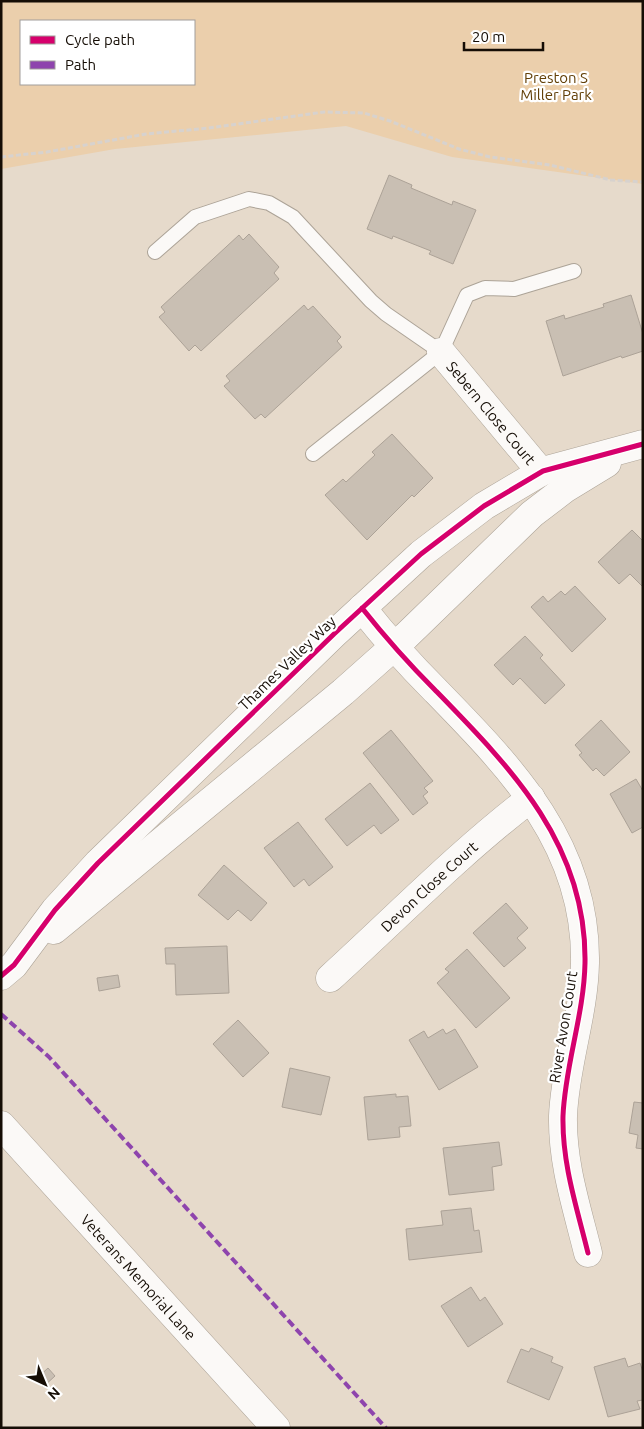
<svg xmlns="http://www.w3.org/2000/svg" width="644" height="1429" viewBox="0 0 644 1429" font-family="Ubuntu,sans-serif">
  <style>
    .green { fill: #ebcfac; fill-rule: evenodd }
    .building { fill: #c9bfb3; stroke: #aca297 }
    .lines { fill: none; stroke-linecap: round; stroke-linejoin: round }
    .lane-casing { stroke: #aca397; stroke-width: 16 }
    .street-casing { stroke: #aca397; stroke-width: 29 }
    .primary-casing { stroke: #aca397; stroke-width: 29 }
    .path { stroke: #d7d2ce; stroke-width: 3; stroke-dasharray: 5 2.5; stroke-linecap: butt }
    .lane { stroke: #fbf9f7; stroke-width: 14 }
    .street { stroke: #fbf9f7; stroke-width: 28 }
    .primary { stroke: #fbf9f7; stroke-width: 28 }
    .quiet { stroke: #8e44ad; stroke-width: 4; stroke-dasharray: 8 4; stroke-linecap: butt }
    .cycleway-casing { stroke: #fff; stroke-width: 8 }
    .cycleway { stroke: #d6006c; stroke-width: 5 }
    .labels { text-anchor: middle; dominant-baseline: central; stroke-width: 4.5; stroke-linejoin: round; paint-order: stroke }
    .park-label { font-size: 15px; fill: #623f07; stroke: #fff }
    .street-label { font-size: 15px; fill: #150d05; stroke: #fff }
  </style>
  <rect width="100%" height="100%" fill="#e6dacb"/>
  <path class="green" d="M1,1h642v183l-191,-27 -106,-31 -231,23 -114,20zM21,21h173v63h-173z"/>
  <path class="building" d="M389,175l23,10 -1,3 41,17 1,-4 23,9 -23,54 -24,-10 2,-3 -38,-15 -1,3 -25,-10z
    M249,234l30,33 -5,6 5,6 -78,72 -6,-6 -6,6 -30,-34 6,-5 -4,-5 78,-72 4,5z
    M631,295l12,39v17l-21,7 -1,-2 -58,20 -17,-55 18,-6 1,4 39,-12 -1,-3z
    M304,305l4,5 5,-4 28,31 -4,4 5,6 -77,71 -4,-4 -6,5 -31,-33 6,-5 -4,-5z
    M392,434l41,44 -19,19 -2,-2 -45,45 -42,-45 18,-16 3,3 29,-27 -3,-3z
    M632,530l11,11v46l-13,-13 -11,10 -21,-22z
    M575,586l31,33 -34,33 -41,-45 12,-11 5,6 13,-11 4,4z
    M525,636l18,19 -3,3 25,27 -20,19 -25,-26 -7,7 -19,-20z
    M601,720l29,32 -26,24 -8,-8 -3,3 -14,-16 3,-2 -7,-8z
    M391,730l42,51 -9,7 4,4 -5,4 5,7 -15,12 -50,-62z
    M636,779l7,12v36l-11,6 -22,-39z
    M370,783l29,37 -18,14 -7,-9 -27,21 -22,-27z
    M298,822l35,45 -24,19 -5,-7 -10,8 -30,-39z
    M224,865l43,38 -16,18 -13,-11 -10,10 -30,-25z
    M506,903l22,25 -11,10 9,10 -22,19 -31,-34z
    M227,946l2,47 -53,2 -1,-31h-9l-1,-16z
    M467,949l43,49 -34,30 -39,-45 12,-11 -4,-3z
    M118,975l2,12 -21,4 -2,-13z
    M238,1020l31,33 -26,24 -30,-33z
    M443,1029l3,5 9,-5 23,38 -39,23 -30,-50 15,-9 4,7z
    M290,1068l40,9 -9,38 -39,-8z
    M396,1094v3l12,-1 3,30 -12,1 1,10 -32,3 -4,-43z
    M634,1102l9,1v46l-7,-1 2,-13 -9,-2z
    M499,1142l3,23 -10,2 2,23 -45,5 -6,-47z
    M471,1208l3,23 5,-1 3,22 -73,8 -3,-31 37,-4 -2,-14z
    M471,1287l9,14 5,-4 18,27 -35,23 -27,-41z
    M531,1348l22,9 -2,5 12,5 -14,33 -42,-18 14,-33 8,3z
    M625,1358l3,9 12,-4 3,9v28l-6,1 3,8 -32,8 -14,-50z
    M48,1368l7,8 -12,11 -7,-8z"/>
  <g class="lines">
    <defs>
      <path id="lane" d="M155,252l40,-35 54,-18 20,4 24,14 78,84 15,13 55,38
        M313,454l128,-102 26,-57 18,-7 29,1 60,-18"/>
      <g id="street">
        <path id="s1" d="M441,352l100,120"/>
        <path d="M362,608c23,29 47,56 73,82 77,79 152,155 150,273 -1,52 -20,102 -22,153 -1,48 14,92 25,137"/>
        <path d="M54,930l289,-238 63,-56 126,-122 34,-26 41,-25"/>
        <path d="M1,976l13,-11 41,-55 43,-47 236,-229 87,-80 63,-48 59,-35 100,-27"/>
        <path id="s2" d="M330,978c66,-60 129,-125 201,-180"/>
      </g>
      <g id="primary">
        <path id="s3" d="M1,1125l275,303"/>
      </g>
    </defs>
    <use href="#lane" class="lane-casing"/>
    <use href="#street" class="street-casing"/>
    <use href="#primary" class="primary-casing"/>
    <path class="path" d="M1,157l46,-5 99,-18 63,-6 115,-16 40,1 26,8 69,28 31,8 60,8 61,15 32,2"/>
    <use href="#lane" class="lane"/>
    <use href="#street" class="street"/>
    <use href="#primary" class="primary"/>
    <path class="quiet" d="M1,1014l48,43 337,371"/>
    <defs>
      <path id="cycleway" d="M362,608c23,29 47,56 73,82 77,79 152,155 150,273 -1,52 -20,102 -22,153 -1,48 14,92 25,137
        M1,976l13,-11 41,-55 43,-47 236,-229 87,-80 63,-48 59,-35 100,-27"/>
    </defs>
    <use href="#cycleway" class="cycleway-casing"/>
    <use href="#cycleway" class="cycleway"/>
  </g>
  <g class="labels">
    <g class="park-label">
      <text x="556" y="77">Preston S<tspan x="556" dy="17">Miller Park</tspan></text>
    </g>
    <g class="street-label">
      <text stroke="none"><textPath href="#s1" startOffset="79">Sebern Close Court</textPath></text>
      <text transform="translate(287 663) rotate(-44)">Thames Valley Way</text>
      <text stroke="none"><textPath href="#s2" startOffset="135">Devon Close Court</textPath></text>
      <text transform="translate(563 1027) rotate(-81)">River Avon Court</text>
      <text stroke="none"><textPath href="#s3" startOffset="205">Veterans Memorial Lane</textPath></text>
    </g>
  </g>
  <rect width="644" height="1429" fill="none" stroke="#150d05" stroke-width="5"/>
  <rect x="20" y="20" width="175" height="65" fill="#ffffff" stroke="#a19e9b"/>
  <rect x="30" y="36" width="25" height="8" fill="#d6006c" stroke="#a19e9b"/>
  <text x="65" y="45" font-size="15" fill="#150d05">Cycle path</text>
  <rect x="30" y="61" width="25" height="8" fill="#8e44ad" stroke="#a19e9b"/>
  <text x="65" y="70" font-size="15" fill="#150d05">Path</text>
  <g transform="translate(45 1384) rotate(136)" stroke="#ffffff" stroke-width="4" paint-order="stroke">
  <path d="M0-4L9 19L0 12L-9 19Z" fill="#150d05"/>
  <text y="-8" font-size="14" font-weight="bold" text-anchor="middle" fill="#150d05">N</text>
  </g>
  <path d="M464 42v8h79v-8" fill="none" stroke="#150d05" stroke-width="2.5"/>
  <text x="472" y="42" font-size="15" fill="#150d05" stroke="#ffffff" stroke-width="4" paint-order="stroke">20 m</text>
</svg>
